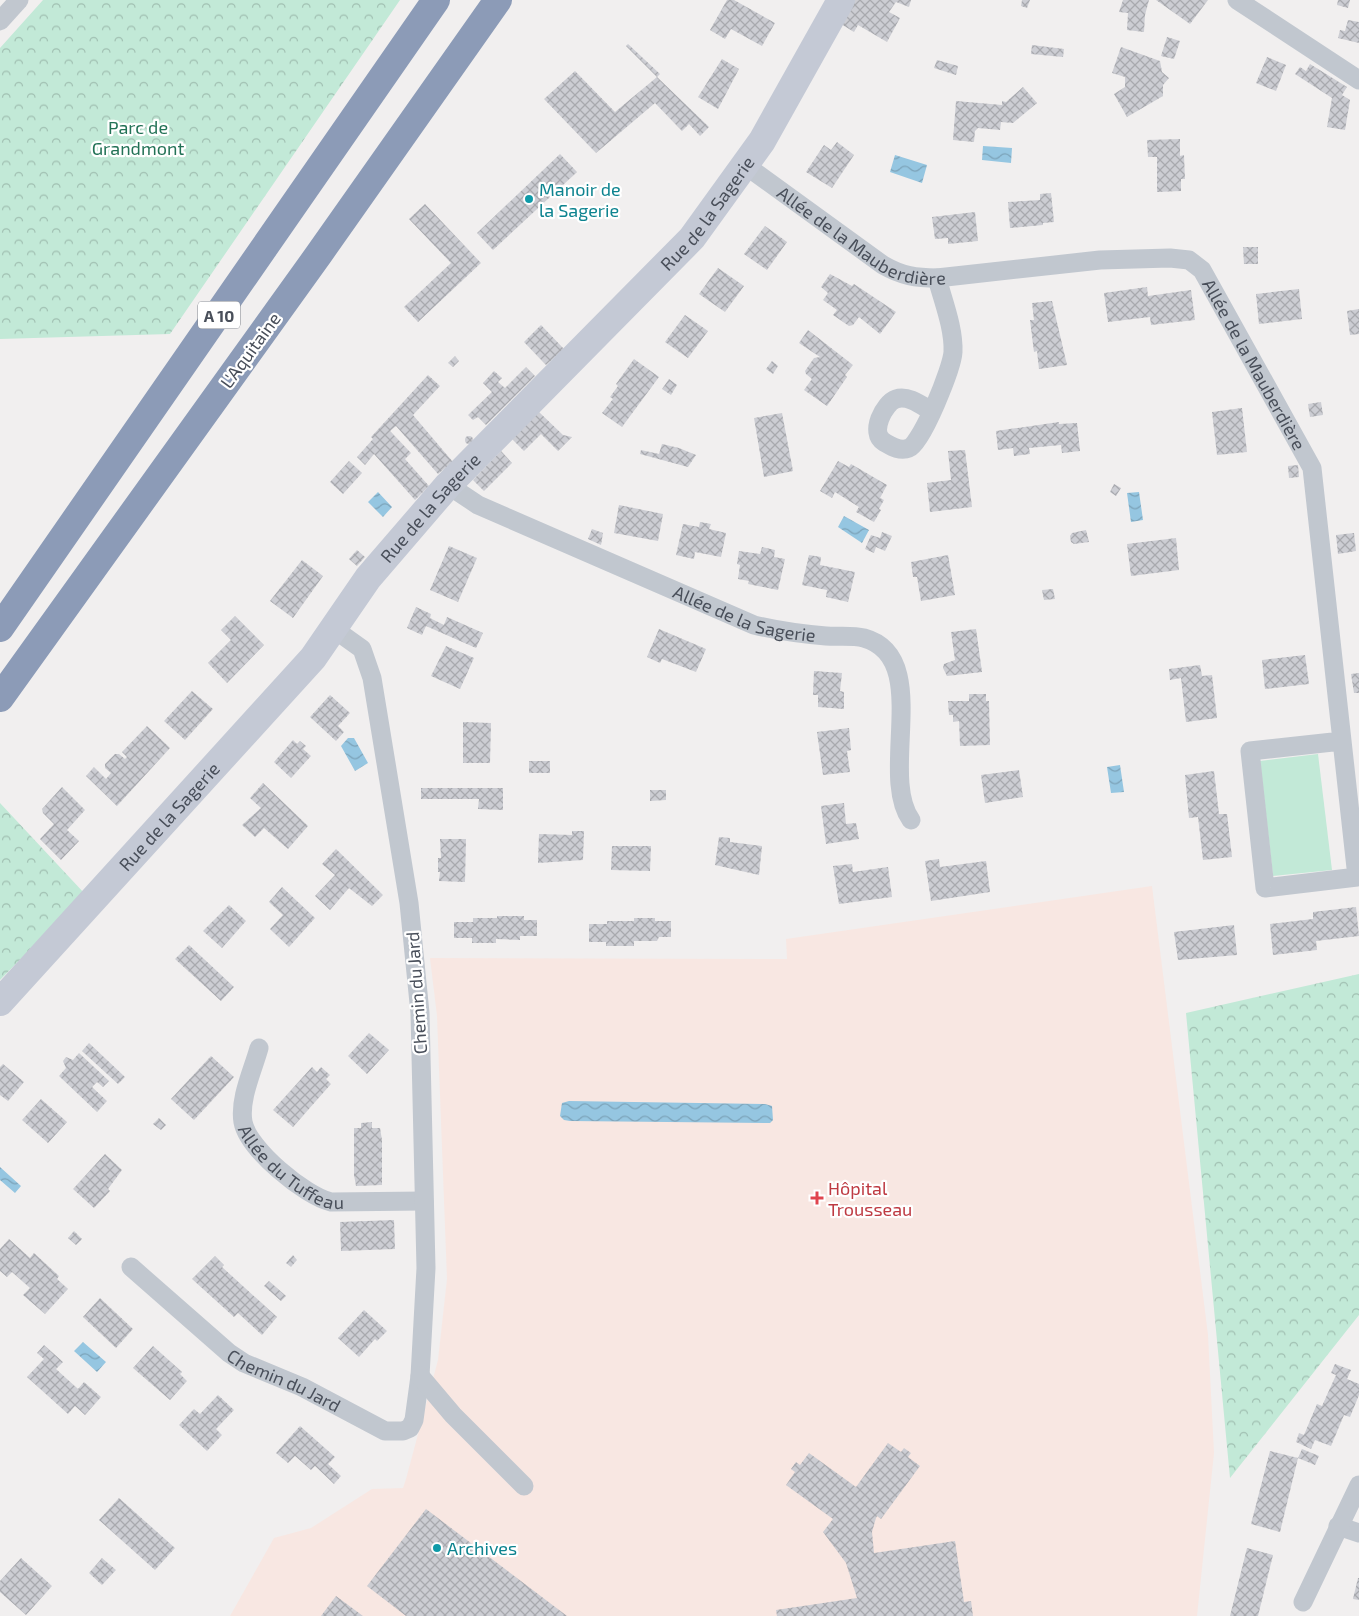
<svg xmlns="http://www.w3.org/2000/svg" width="1359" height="1616" viewBox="0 0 1359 1616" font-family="'Exo 2',sans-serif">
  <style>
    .medical { fill: #f8e7e2 }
    .grass { fill: #c2e9d7 }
    .forest { fill: url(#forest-crowns) }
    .water { fill: url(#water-waves) }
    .building { fill: url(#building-cross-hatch) }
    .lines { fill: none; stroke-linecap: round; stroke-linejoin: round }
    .street { stroke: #c1c7cf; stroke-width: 19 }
    .secondary { stroke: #c4c9d5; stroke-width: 28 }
    .highway { stroke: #8c9bb7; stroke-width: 28 }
    .culture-dot { fill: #0f9aa8; stroke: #fff; stroke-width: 2 }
    .health-dot { fill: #e0444e; stroke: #fff; stroke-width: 2 }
    .labels { text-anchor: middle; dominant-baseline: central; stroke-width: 4.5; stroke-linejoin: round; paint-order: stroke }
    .shield { fill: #fff; stroke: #80848c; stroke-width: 1 }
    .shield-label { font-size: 16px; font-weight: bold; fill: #494f5a }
    .park-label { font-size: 18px; fill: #227256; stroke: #fff }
    .culture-label { font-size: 18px; fill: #0d838f; stroke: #fff; text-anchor: start }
    .street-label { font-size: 18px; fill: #494f5a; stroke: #fff }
    .health-label { font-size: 18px; fill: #be3a42; stroke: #fff; text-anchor: start }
  </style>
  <defs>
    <pattern id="forest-crowns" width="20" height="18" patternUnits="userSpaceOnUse" patternTransform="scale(1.25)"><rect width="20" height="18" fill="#c2e9d7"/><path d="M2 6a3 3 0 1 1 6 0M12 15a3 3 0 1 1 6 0" fill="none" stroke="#a0bfb1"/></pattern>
    <pattern id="water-waves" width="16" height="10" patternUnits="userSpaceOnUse" patternTransform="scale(1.25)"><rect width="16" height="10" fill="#95c6e1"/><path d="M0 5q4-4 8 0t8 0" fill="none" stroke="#7ca3b9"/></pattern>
    <pattern id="building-cross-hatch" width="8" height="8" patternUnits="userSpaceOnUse" patternTransform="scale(1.25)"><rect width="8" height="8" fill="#cccdd3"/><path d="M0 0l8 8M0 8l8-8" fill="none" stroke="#a8a9ae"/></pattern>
  </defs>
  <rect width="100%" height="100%" fill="#f1efef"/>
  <path class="medical" d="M1152,886l56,449 6,118 -17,163h-967l44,-78 37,-10 61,-39 31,-1 3,-9 32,-119 9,-81 -10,-263 -7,-58 357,1 -1,-20z"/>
  <path class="grass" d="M1318,754l14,116 -59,6 -13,-115z"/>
  <path class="forest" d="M43,0h357l-230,334 -170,5v-291z
    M0,803l85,91 -85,86z
    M1359,974v341l-129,163 -44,-465z"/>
  <path class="water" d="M983,146l29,2 -1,15 -29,-3z
    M895,155l32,10 -5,18 -32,-11z
    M378,492l14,15 -9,10 -15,-15z
    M1139,492l4,28 -12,2 -4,-29z
    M844,516l25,14 -7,13 -24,-16z
    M348,738h6l14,25 -13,8 -14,-25z
    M1120,765l4,27 -13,1 -4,-26z
    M569,1101l196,3 7,2 1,14 -3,3 -200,-2 -6,-1 -4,-4 2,-13z
    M0,1167l21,19 -6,7 -15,-13z
    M83,1342l23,20 -9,10 -23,-21z"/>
  <path class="building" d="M727,0h7l41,23 -13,23 -31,-17 -6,10 -15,-9z
    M855,0h56l-2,7 -13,-5 -7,10 11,6 -13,24 -29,-17 -4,7 -13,-8z
    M1022,0h8l-3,8 -6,-2z
    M1123,0h26l-4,15 -1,17 -17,-2 1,-17 -9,-1z
    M1156,0h52l-18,24z
    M1338,0h12l-2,8 -11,-3z
    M1348,20l11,2v21l-21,-5 2,-8 5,1z
    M1167,37l13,4 -6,18 -13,-3z
    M628,44l32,30 -3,3 -31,-31z
    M1032,45l32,4 -1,8 -32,-3z
    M1121,47l39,14 2,11 7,6 -6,7v11l-36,21 -13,-23 11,-7v-10l-13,-4z
    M1267,57l19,8 -10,26 -20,-8z
    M722,59l17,10 -21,40 -20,-12z
    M937,60l21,6 -2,9 -22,-7z
    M1310,64l37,23 -5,8 8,5 -5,30 -18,-3 5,-29 -37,-24 5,-7 6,4z
    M575,71l40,41 42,-35 52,50 -9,9 -11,-12 -7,7 -27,-28 -59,50 -52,-54z
    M1023,87l14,16 -24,20 -12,-1 -1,8 -22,-2 -3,3 -1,11 -21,-2 3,-39 46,4v-4l4,1z
    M1180,139v17l4,-1 1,24h-4v12l-24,1v-35h-9l-1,-17z
    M837,142l17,13 -22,33 -26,-16 18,-27 7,5z
    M560,154l17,18 -84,78 -16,-17z
    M1051,193l3,29 -11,1v2l-33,3 -2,-26 32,-2v-6z
    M425,204l56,59 -63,59 -14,-15 47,-44 -42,-44z
    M975,212l3,29 -30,3v-6l-13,1 -3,-22z
    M765,226l22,16 -20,28 -23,-16z
    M1243,247h15v17h-14z
    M718,268l26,18 -19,26 -26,-18z
    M830,274l22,12 2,-2 42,28 -16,22 -21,-17 -6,8 -4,1 -16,-11 4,-5 -14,-10 5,-7 -7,-6z
    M1147,287l1,9 43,-6 4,30 -44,5 -1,-8 -42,5 -4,-29z
    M1299,289l3,30 -43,5 -3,-30z
    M1052,301l15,64 -28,4 -2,-18 -3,1 -4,-32h4l-2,-17z
    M1359,309v25l-9,1 -3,-24z
    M685,315l23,16 -20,27 -23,-16z
    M541,325l23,24 -18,16 -22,-23z
    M808,330l45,35 -8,10 2,2 -20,29 -23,-16 8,-11 -6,-5 -1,-3 9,-13 6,-1 -21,-14z
    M455,356l4,5 -6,6 -5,-4z
    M634,359l25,18 -37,50 -20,-14 11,-14 -3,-2 8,-11 -2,-2z
    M772,361l6,5 -5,8 -7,-5z
    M526,367l9,9 -49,49 -8,-8 -5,3 -5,-5 24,-23 -9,-9 11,-12 8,7 -4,4 7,6z
    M428,375l12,11 -27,29 40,47 -15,12 -42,-48 -6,5 21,22 -6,6 24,27 -14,14 -41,-46 -9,11 -8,-8 16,-18 -2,-2z
    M669,379l8,6 -6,10 -9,-6z
    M1321,402l2,13 -13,2 -2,-13z
    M1242,408l5,44 -30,3 -5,-43z
    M539,412l24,23 9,2 -14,14 -17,-17 -17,17 -12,-12z
    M782,413l11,58 -29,6 -10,-59z
    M1059,422v2l18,-1 3,28 -18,2 -1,-8 -32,3 1,6 -16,2 -1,-8 -15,2 -2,-19z
    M465 440a4 4 0 1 1 8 0a4 4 0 1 1-8 0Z
    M662,444l17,4 17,7 -8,12 -48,-13 1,-4 18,4z
    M965,450l7,57 -42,5 -3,-29 24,-3 -3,-29z
    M501,451l11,12 -28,28 -11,-11z
    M349,461l13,12 -19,21 -13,-12z
    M838,461l11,6 2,-3 36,21 -7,13 4,2 -5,9 2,1 -7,12 -18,-10 3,-5 -24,-15 -3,6 -12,-7z
    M1298,465l1,12 -10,1 -1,-12z
    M1114,484l7,4 -5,8 -6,-4z
    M619,505l44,9 -5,27 -44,-8z
    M700,522l11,2 -2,5 17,4 -5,24 -26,-5 -1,7 -18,-4 7,-31 16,3z
    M592,529l11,4 -2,12 -13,-6z
    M1086,530l3,12 -15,2 -3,-2 -1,-6 2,-3z
    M882,532l10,4 -7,15 -9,-4 -2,6 -9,-4 6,-14 9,3z
    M1354,533l2,18 -18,3 -2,-19z
    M1176,538l3,32 -48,6 -4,-32z
    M449,546l28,12 -19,44 -28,-12z
    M762,547l13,3 -1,7 11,2 -7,31 -30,-6 1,-3 -11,-2 2,-14 -3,-1 2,-13 21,3z
    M357,550l8,7 -8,9 -8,-7z
    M809,555l12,2 -1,8 35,7 -7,30 -22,-5 1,-7 -25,-5z
    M948,555l7,40 -34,6 -4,-24h-4l-2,-15z
    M302,560l21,16 -30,42 -23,-17z
    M1053,589l2,10 -11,1 -2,-10z
    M416,607l15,7 -1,4 14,7 3,-8 36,16 -7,15 -50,-22 -4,9 -15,-7z
    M235,616l29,29 -37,38 -19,-20 23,-23 -10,-10z
    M659,629l47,20 -10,23 -34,-13 -2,4 -13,-6z
    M976,629l6,43 -35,4 -4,-8 1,-4 11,-4 -4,-28z
    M446,646l28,12 -14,31 -29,-13z
    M1305,655l4,29 -44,5 -3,-29z
    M1200,665l2,11 10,-1 5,43 -31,4 -5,-44 -11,2 -1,-11z
    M814,671l28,2 -2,18 4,1v17l-26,-2v-12h-5z
    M1359,673v20h-5l-3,-19z
    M192,691l21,18 -28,31 -21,-19z
    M969,694h17v7h3l1,44 -30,1 -1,-25 -6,1v-7h-4l-1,-14h21z
    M330,695l20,18 -12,13 6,6 -8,9 -26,-24z
    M463,722l28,1 -1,40h-27z
    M147,726l23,22 -53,58 -31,-30 8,-9 12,12 5,-6 -6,-5v-4l10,-10h4l6,5 2,-2 -5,-5z
    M849,728l2,22 -4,1 3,21 -27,3 -6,-43z
    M293,740l4,4 3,-3 6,5 -3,3 8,7 -20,22 -17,-16z
    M529,761h21v12h-21z
    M1019,770l4,27 -38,6 -4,-28z
    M1214,771l5,43h8l5,43 -29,3 -5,-43 -9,1 -4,-43z
    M263,783l45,43 -20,23 -24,-21 -9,9 -13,-12 19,-17 -11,-10z
    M62,787l23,23 -18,20 12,11 -18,19 -21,-21 14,-15 -11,-11 -1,-4z
    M421,788h82v22l-25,-1 1,-10h-58z
    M650,790h16v10l-16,1z
    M844,803l2,21 10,-1 3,16 -33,5 -5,-38z
    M572,831h12l-1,29 -45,3 1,-29 33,1z
    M719,837l11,1v4l32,4 -3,29 -44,-10z
    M440,839h26l-1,43 -26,-1 1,-9h-2v-14h3z
    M612,846h39l-1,25 -39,-1z
    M336,849l47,46 -11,11 -23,-18 -19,22 -15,-14 20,-21 -13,-11z
    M939,859l1,8 46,-6 4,31 -59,9 -6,-40z
    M852,864l1,8 35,-5 4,30 -53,7 -6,-38z
    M282,887l33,31 -26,29 -19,-18 13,-14 -14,-13z
    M229,905l17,16 -24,27 -19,-17z
    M1356,907l3,29 -43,5 1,9 -44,5 -3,-31 43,-5v-7z
    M497,916h27v4h13v16h-17v4l-24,-1v4h-24v-5h-18v-16h19v-4h24z
    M634,918h21v3h16v16h-12l-2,4h-23v5h-28v-4h-17v-18h18v-3h27z
    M1234,925l3,30 -59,5 -4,-28z
    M189,945l45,42 -13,14 -46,-42z
    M369,1033l20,17 -22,24 -19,-18z
    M89,1043l36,34 -7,7 -36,-33z
    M79,1053l30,28 -6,6 -6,-5 -5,5 15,14 -10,11 -38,-36 7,-8 -3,-7 3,-4 7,3z
    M211,1056l23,21 -40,43 -23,-21z
    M3,1064l21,18 -16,19 -8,-6v-28z
    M312,1067l5,5 4,-5 9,8 -4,4 5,5 -38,43 -20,-17z
    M41,1099l26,23 -19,21 -26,-23z
    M159,1118l7,7 -5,5 -8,-6z
    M372,1122v6h8l2,12v45l-26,1 -2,-11v-47h7v-5z
    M105,1154l17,16 -14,19 2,2 -16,17 -21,-19z
    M394,1220l1,29 -54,2 -1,-29z
    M74,1231l8,8 -6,6 -8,-7z
    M9,1239l21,19 4,-5 25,23 -2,3 11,10 -23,25 -22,-19 7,-7 -18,-16 -5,5 -7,-6v-22z
    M293,1255l4,5 -6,7 -5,-4z
    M215,1256l9,9 -2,2 55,50 -15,18 -24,-22 -4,4 -42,-38z
    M269,1281l17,15 -5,5 -17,-15z
    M100,1298l33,31 -17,19 -33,-31z
    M364,1310l23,21 -10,10 -2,-2 -16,18 -21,-19z
    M44,1345l19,17 -7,7 22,20 6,-7 17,15 -16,18 -10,-9 -7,8 -41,-37 17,-18 -7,-6z
    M153,1346l29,26 -2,2 7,7 -17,19 -37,-32z
    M1335,1364l16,6 -4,9 12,5v11l-9,22 -6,-2 -13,31 -16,-6 -4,9 -15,-7 3,-9 5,2 13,-31 5,2 14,-31 -5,-2z
    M218,1395l16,15 -18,19 6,6 -15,16 -28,-26 15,-16 6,5z
    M300,1426l35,31 -7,7 13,12 -7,8 -19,-18 -4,4 -16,-14 -7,7 -12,-10z
    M888,1443l13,9 3,-4 7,5 -3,4 12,9 -39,53 -4,-3 -1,2 -4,14 2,21 81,-12 9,61 7,-1 2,15h-196l-1,-6 81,-12 -11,-35 -23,-31 10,-13 -47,-34 9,-13 -4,-3 5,-7 4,3 9,-12 47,34z
    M1302,1449l17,7 -4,9 -17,-7z
    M1270,1451l28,7 -18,74 -29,-8z
    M119,1498l56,50 -20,22 -56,-50z
    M426,1509l141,107h-161l-39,-30z
    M1247,1548l26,7 -15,61h-28z
    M21,1558l31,28 -26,29 -26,-23v-11z
    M102,1558l14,12 -14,15 -13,-12z
    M1358,1578h1v22l-6,-1z
    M336,1596l27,20h-42z"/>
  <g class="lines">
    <g class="street">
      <path d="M1237,0l122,80"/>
      <path d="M0,21l19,-21"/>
      <path id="s1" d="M745,165l138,100c19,11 33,13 54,13l163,-18 70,-2 19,2 13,10 110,198 45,409 -92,11 -15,-137 92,-10"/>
      <path d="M931,411c-10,-6 -23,-16 -35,-12 -12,4 -27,34 -12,43 7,4 16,10 25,6 13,-5 43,-80 44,-96 1,-24 -10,-51 -16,-74"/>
      <path id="s2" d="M448,485l30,20 276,120c25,6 47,9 72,11 12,1 26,-1 38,2 69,19 14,136 47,182"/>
      <path id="s3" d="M259,1048c-6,22 -20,51 -16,74 5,27 62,74 88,80l93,-1"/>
      <path id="s4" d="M131,1267l98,86 15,10 58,24 83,44h18l7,-3 4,-8 6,-44 6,-108 -6,-255 -11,-110 -37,-225 -10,-29 -28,-20"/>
      <path d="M420,1376l33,39 71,71"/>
      <path d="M1338,1526l21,7"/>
      <path d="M1303,1602l56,-117"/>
    </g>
    <path class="secondary" id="s5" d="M0,1002l313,-344 55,-80 80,-93 244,-247 70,-97 79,-141"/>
    <path class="highway" d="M0,628l436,-628
      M0,698l319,-444 179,-254"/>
  </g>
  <g class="culture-dot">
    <circle cx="529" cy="199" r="5"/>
    <circle cx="437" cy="1548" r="5"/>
  </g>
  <path class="health-dot" d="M814.5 1190.5h5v5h5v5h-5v5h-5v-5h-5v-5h5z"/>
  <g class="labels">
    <rect class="shield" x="198" y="301.5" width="42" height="27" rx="4"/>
    <g class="shield-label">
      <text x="219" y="315">A 10</text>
    </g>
    <g class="park-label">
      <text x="138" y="127">Parc de<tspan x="138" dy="21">Grandmont</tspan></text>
    </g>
    <g class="culture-label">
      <text x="539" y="189">Manoir de<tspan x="539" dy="21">la Sagerie</tspan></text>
      <text x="447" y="1548">Archives</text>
    </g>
    <g class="street-label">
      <text stroke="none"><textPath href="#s5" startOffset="1061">Rue de la Sagerie</textPath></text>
      <text stroke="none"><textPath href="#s1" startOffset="139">Allée de la Mauberdière</textPath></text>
      <text transform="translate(250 350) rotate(-54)">L'Aquitaine</text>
      <text stroke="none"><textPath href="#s1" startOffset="604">Allée de la Mauberdière</textPath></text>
      <text stroke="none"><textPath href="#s5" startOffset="656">Rue de la Sagerie</textPath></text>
      <text stroke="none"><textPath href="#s2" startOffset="325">Allée de la Sagerie</textPath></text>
      <text stroke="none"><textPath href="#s5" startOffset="251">Rue de la Sagerie</textPath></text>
      <text transform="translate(416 993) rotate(-94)">Chemin du Jard</text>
      <text stroke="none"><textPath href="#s3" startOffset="146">Allée du Tuffeau</textPath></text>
      <text stroke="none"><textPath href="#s4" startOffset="192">Chemin du Jard</textPath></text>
    </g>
    <g class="health-label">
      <text x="828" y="1188">Hôpital<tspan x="828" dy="21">Trousseau</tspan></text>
    </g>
  </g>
</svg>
